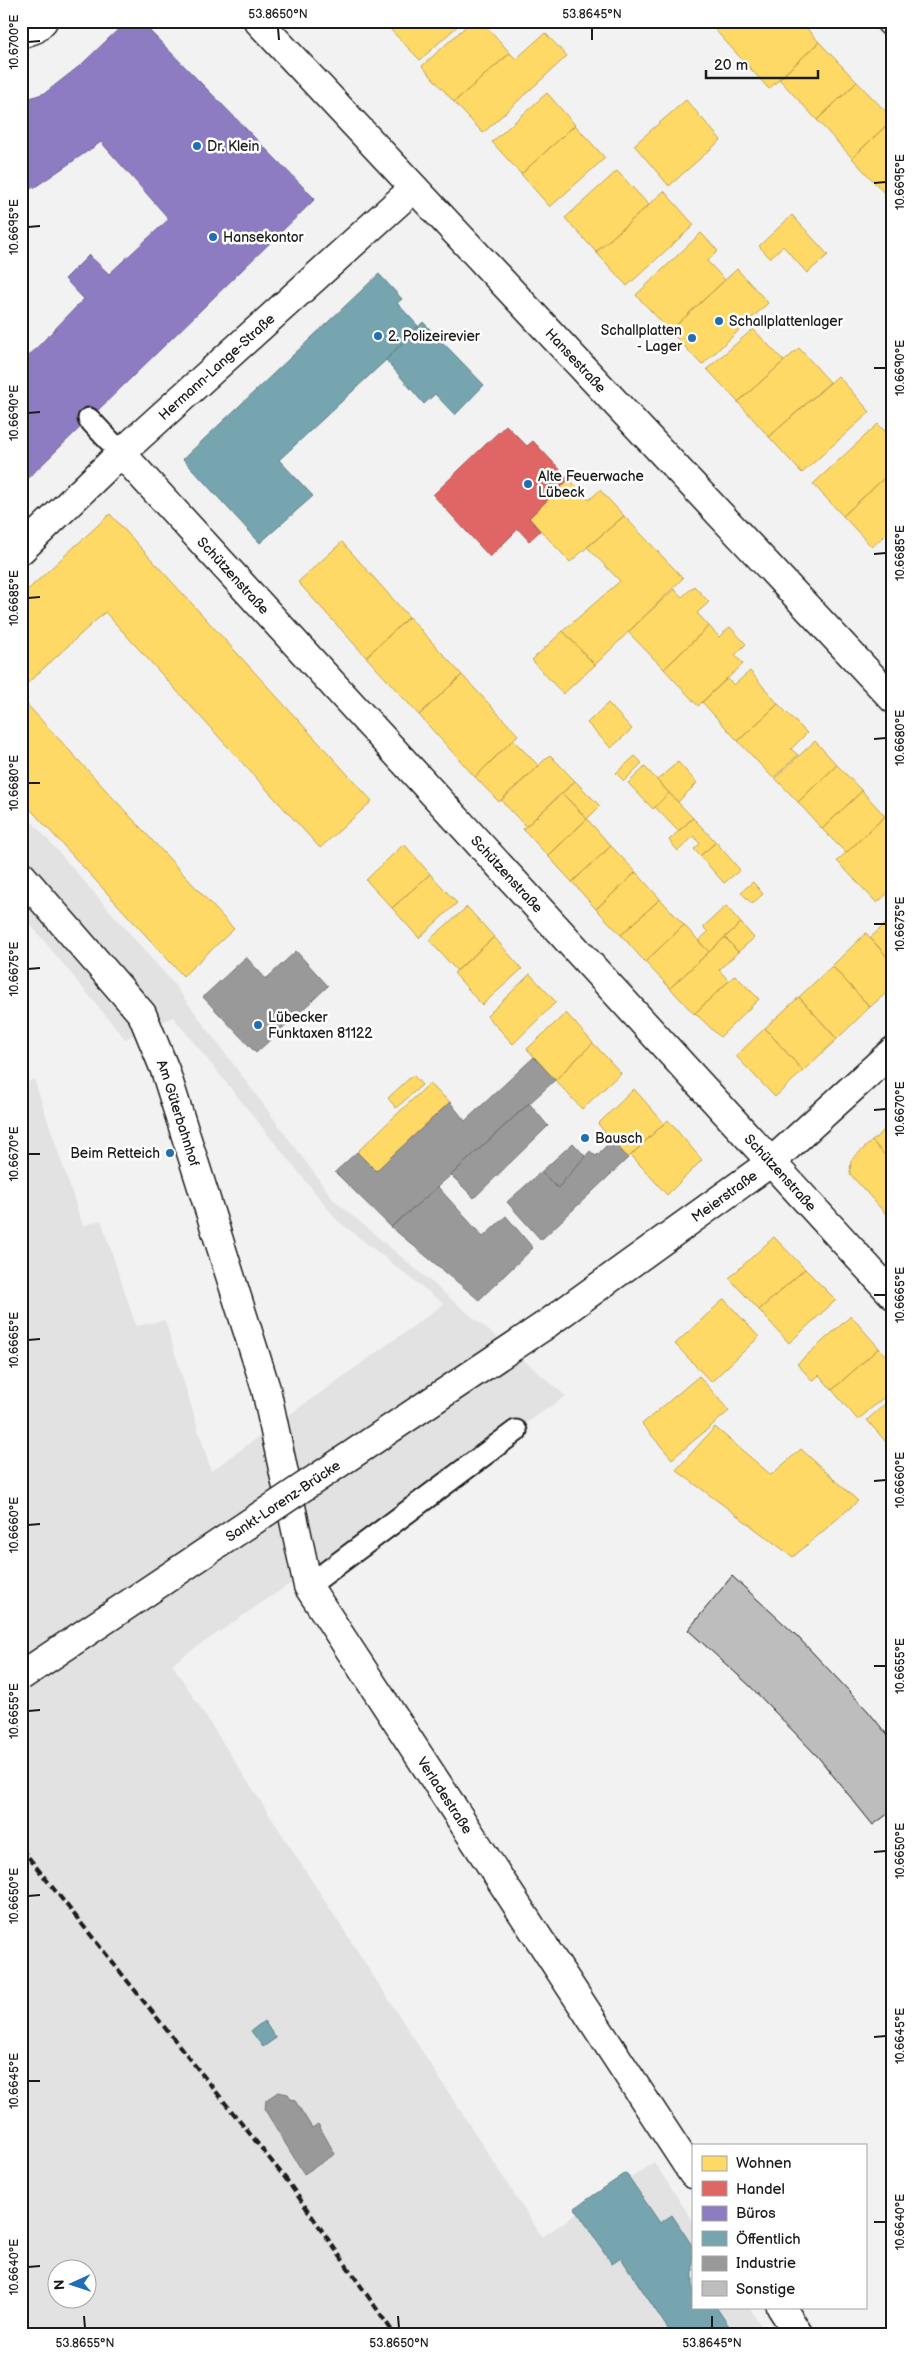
<svg xmlns="http://www.w3.org/2000/svg" width="914" height="2356" viewBox="0 0 914 2356" font-family="'Balsamiq Sans',sans-serif">
  <style>
    .built { fill: #e2e2e2; fill-rule: evenodd }
    .homes { fill: #ffd966; stroke: #bba050 }
    .shops { fill: #e06666; stroke: #a55050 }
    .offices { fill: #8e7cc3; stroke: #6c5f91 }
    .public { fill: #76a5af; stroke: #5b7c83 }
    .industry { fill: #999; stroke: #747474 }
    .building { fill: #bdbdbd; stroke: #1c1c1c }
    .lines { fill: none; stroke-linecap: round; stroke-linejoin: round }
    .service-casing { stroke: #1c1c1c; stroke-width: 25 }
    .minor-casing { stroke: #1c1c1c; stroke-width: 31 }
    .tertiary-casing { stroke: #1c1c1c; stroke-width: 31 }
    .secondary-casing { stroke: #1c1c1c; stroke-width: 31 }
    .service { stroke: #fff; stroke-width: 21 }
    .minor { stroke: #fff; stroke-width: 28 }
    .tertiary { stroke: #fff; stroke-width: 28 }
    .secondary { stroke: #fff; stroke-width: 28 }
    .rail { stroke: #1c1c1c; stroke-width: 4; stroke-dasharray: 8 4; stroke-linecap: butt }
    .secondary-bridge-casing { stroke: #1c1c1c; stroke-width: 31; stroke-linecap: butt }
    .secondary-bridge { stroke: #fff; stroke-width: 28 }
    .ticks { fill: none; stroke: #1c1c1c; stroke-width: 2 }
    .poi-dot { fill: #1f6fb2; stroke: #fff; stroke-width: 2 }
    .labels { text-anchor: middle; dominant-baseline: central; stroke-width: 5; stroke-linejoin: round; paint-order: stroke }
    .poi-label { font-size: 14px; fill: #1c1c1c; stroke: #fff; text-anchor: start }
    .street-label { font-size: 14px; fill: #1c1c1c; stroke: #fff }
    .neatline { fill: none; stroke: #1c1c1c; stroke-width: 2 }
    .ticks-label { font-size: 12px; text-anchor: middle; fill: #1c1c1c }
  </style>
  <rect width="100%" height="100%" fill="#f2f2f2"/>
  <filter id="ink" filterUnits="userSpaceOnUse"><feTurbulence type="fractalNoise" baseFrequency=".02" numOctaves="2"/><feDisplacementMap in="SourceGraphic" scale="10" xChannelSelector="R" yChannelSelector="G"/><feConvolveMatrix kernelMatrix="1 2 1 2 8 2 1 2 1" color-interpolation-filters="sRGB"/></filter>
  <g filter="url(#ink)">
    <path class="built" d="M21,809l152,174 161,217 232,196 -394,268 370,573 112,-75 39,59v86h56l18,28h-746v-1250l13,-6 49,147 18,-6 35,106 29,-6 46,151 233,-167 -106,-83 -165,-204 -48,22 -104,-126zM58,2268h30v30h-30z"/>
    <path class="homes" d="M392,21h71l-43,39 -33,-34z
      M472,21h10l28,32 -56,49 -32,-36z
      M707,21h93l19,21 -50,47z
      M545,33l22,23 -84,77 -29,-31 56,-49 6,6z
      M819,42l38,40 -40,38 -38,-41z
      M857,82l36,37 -41,39 -35,-38z
      M547,93l28,32 -54,49 -29,-32z
      M686,100l35,40 -52,46 -35,-41z
      M893,119v69l-7,7 -34,-37z
      M575,125l30,33 -55,49 -29,-33z
      M617,171l32,34 -53,47 -31,-34z
      M664,191l30,34 -67,61 -31,-34z
      M792,215l36,40 -21,18 -24,-27 -13,12 -11,-12z
      M701,233l17,18 -11,10 18,19 -55,51 -34,-36z
      M737,269l31,34 -66,62 -32,-34z
      M753,329l31,32 -46,41 -31,-33z
      M799,348l31,34 -61,55 -31,-35z
      M838,376l32,36 -68,61 -33,-36z
      M878,424l15,16v30l-50,46 -30,-32z
      M893,470v58l-21,19 -29,-31z
      M569,479l20,21 11,-10 24,26 -54,46 -41,-44z
      M110,514l262,287 -52,47 -215,-236 -84,77v-93z
      M624,516l59,62 -88,87 -32,-34 57,-50 -33,-34z
      M342,542l67,75 -43,40 -68,-75z
      M694,586l15,16 -12,11 12,13 -45,43 -36,-37 46,-43 8,8z
      M409,617l53,58 -43,40 -53,-58z
      M709,626l10,11 11,-10 16,17 -11,11 8,9 -45,42 -34,-37z
      M563,631l32,34 -32,29 -31,-34z
      M750,671l28,33 -40,37 -36,-39 25,-24 7,7z
      M462,675l56,60 -43,42 -56,-62z
      M21,698l213,231 -51,47 -162,-177z
      M608,703l24,26 -21,19 -24,-25z
      M778,704l29,29 -16,16 7,6 -25,23 -35,-37z
      M513,740l26,26 -40,36 -24,-25z
      M815,741l22,24 -39,37 -23,-24z
      M550,755l25,26 -49,46 -25,-27z
      M635,756l7,7 -18,18 -8,-8z
      M678,762l19,21 -19,19 -21,-22z
      M837,765l25,26 -40,38 -24,-27z
      M645,767l24,26 -16,16 -25,-26z
      M575,781l25,25 -13,13 -25,-26z
      M862,791l23,25 -39,37 -24,-24z
      M562,793l25,26 -39,37 -25,-27z
      M669,793l24,25 -15,13 -23,-24z
      M891,811l2,2v75l-16,15 -40,-42z
      M693,818l23,24 -16,14 -6,-7 6,-5 -6,-8 -16,15 -9,-11z
      M587,819l24,27 -39,36 -24,-26z
      M716,842l24,28 -16,13 -24,-27z
      M404,844l26,30 -38,34 -26,-28z
      M611,846l25,26 -40,37 -24,-27z
      M636,872l24,27 -39,36 -25,-26z
      M430,874l27,29 -38,35 -27,-30z
      M753,882l10,12 -11,10 -11,-12z
      M660,899l24,26 -39,37 -24,-27z
      M726,906l15,17 -32,29 -11,-11 10,-9 -5,-5z
      M467,907l27,30 -37,34 -28,-31z
      M893,917v46l-23,-25z
      M741,923l13,15 -16,14 -13,-15z
      M684,925l25,27 -39,36 -25,-26z
      M866,933l27,30v24l-23,20 -38,-41z
      M494,937l28,32 -40,36 -28,-32z
      M725,937l13,15 -19,18 10,11 -35,33 -24,-26z
      M832,966l38,41 -33,32 -38,-42z
      M530,974l26,28 -43,42 -26,-28z
      M735,975l24,24 -39,38 -25,-24z
      M799,997l38,42 -34,32 -38,-43z
      M566,1013l27,30 -38,37 -28,-31z
      M765,1028l38,43 -28,26 -39,-41z
      M593,1043l28,30 -39,36 -27,-29z
      M413,1075l9,10 -26,23 -8,-10z
      M429,1084l21,18 -74,69 -19,-19z
      M634,1089l30,34 -36,35 -30,-34z
      M668,1120l34,40 -35,35 -36,-40z
      M893,1122v42l-21,-23z
      M872,1141l21,23v58l-43,-48 1,-14z
      M774,1237l31,32 -46,41 -30,-32z
      M805,1269l31,31 -47,43 -30,-33z
      M724,1299l35,38 -48,45 -36,-38z
      M851,1316l28,32 -47,42 -13,-15 -6,6 -16,-17z
      M879,1348l14,16v25l-35,31 -26,-30z
      M699,1376l30,35 -57,48 -30,-35z
      M893,1397v53l-26,-30z
      M715,1427l56,48 30,-26 57,52 -65,56 -117,-87z"/>
    <path class="shops" d="M506,425l21,21 6,-5 36,38 -40,39 11,13 -11,10 -11,-12 -28,28 -57,-62z"/>
    <path class="offices" d="M127,21h13l175,178 -294,286v-121l63,-65 -19,-20 24,-24 20,19 60,-55 -68,-77 -66,45 -14,4v-90l24,-8 37,-29z"/>
    <path class="public" d="M379,274l23,25 -5,4 21,23 -32,34 -107,100 34,36 -53,47 -77,-84z
      M423,322l61,63 -29,30 -20,-21 -11,10 -38,-44z
      M264,2021l12,17 -13,9 -12,-16z
      M626,2173l34,50 12,-8 21,32v60h23l19,28h-63l-51,-77 -9,6 -37,-56z"/>
    <path class="industry" d="M296,951l32,35 -72,67 -53,-56 43,-40 20,22z
      M534,1057l21,23 -104,95 -60,52 -56,-55 22,-20 19,19 74,-69 15,19z
      M529,1103l19,23 -74,72 -23,-23z
      M612,1140l16,18 -87,82 -34,-38 34,-30 17,16 32,-37 6,5z
      M573,1143l12,13 -27,32 -17,-16z
      M438,1187l45,50 23,-21 27,32 -54,52 -88,-73z
      M278,2092l10,2 4,6 2,-1 18,29 6,-4 17,30 -31,20 -39,-64 1,-10z"/>
    <path class="building" d="M732,1576l64,59 72,76 25,31v68l-20,15 -55,-68 -69,-72 -61,-55z"/>
    <g class="lines">
      <defs>
        <path id="service" d="M89,419l32,34
          M308,1586l208,-155"/>
        <g id="minor">
          <path d="M890,21l3,3"/>
          <path d="M21,34l14,-5 8,-8"/>
          <path id="s1" d="M121,453l772,842"/>
          <path id="s2" d="M21,550l100,-97 293,-265"/>
          <path id="s3" d="M21,875l121,139 23,56 101,319 42,197 385,588"/>
          <path d="M781,2307l18,28"/>
        </g>
        <g id="tertiary">
          <path id="s4" d="M258,21l635,678"/>
        </g>
        <g id="secondary">
          <path id="s5" d="M544,1326l226,-163 123,-112"/>
        </g>
      </defs>
      <use href="#service" class="service-casing"/>
      <use href="#minor" class="minor-casing"/>
      <use href="#tertiary" class="tertiary-casing"/>
      <use href="#secondary" class="secondary-casing"/>
      <use href="#service" class="service"/>
      <use href="#minor" class="minor"/>
      <use href="#tertiary" class="tertiary"/>
      <use href="#secondary" class="secondary"/>
      <path class="rail" d="M21,1848l265,331 109,156"/>
      <defs>
        <g id="secondary-bridge">
          <path id="s6" d="M21,1676l523,-350"/>
        </g>
      </defs>
      <use href="#secondary-bridge" class="secondary-bridge-casing"/>
      <use href="#secondary-bridge" class="secondary-bridge"/>
    </g>
  </g>
  <path class="ticks" d="M278,28l1,12M592,28v12M28,42l12,-1M874,183l12,-1M28,227l12,-1M874,368h12M28,413l12,-1M874,554l12,-1M28,598l12,-1M874,739l12,-1M28,783h12M874,924h12M28,969l12,-1M874,1110l12,-1M28,1154h12M874,1295h12M28,1340l12,-1M874,1481l12,-1M28,1525l12,-1M874,1666h12M28,1711l12,-1M874,1852l12,-1M28,1896l12,-1M874,2037l12,-1M28,2081h12M874,2222h12M28,2267l12,-1M84,2316l1,12M398,2316l1,12M712,2316v12"/>
  <g class="poi-dot">
    <circle cx="197" cy="146" r="5"/>
    <circle cx="213" cy="237" r="5"/>
    <circle cx="719" cy="321" r="5"/>
    <circle cx="378" cy="336" r="5"/>
    <circle cx="692" cy="338" r="5"/>
    <circle cx="528" cy="484" r="5"/>
    <circle cx="258" cy="1025" r="5"/>
    <circle cx="585" cy="1138" r="5"/>
    <circle cx="170" cy="1153" r="5"/>
  </g>
  <g class="labels">
    <g class="poi-label">
      <text x="207" y="146">Dr. Klein</text>
      <text x="223" y="237">Hansekontor</text>
      <text x="729" y="321">Schallplattenlager</text>
      <text x="682" y="330" text-anchor="end">Schallplatten<tspan x="682" dy="16">- Lager</tspan></text>
      <text x="388" y="336">2. Polizeirevier</text>
      <text x="538" y="476">Alte Feuerwache<tspan x="538" dy="16">Lübeck</tspan></text>
      <text x="268" y="1017">Lübecker<tspan x="268" dy="16">Funktaxen 81122</tspan></text>
      <text x="595" y="1138">Bausch</text>
      <text x="160" y="1153" text-anchor="end">Beim Retteich</text>
    </g>
    <g class="street-label">
      <text stroke="none"><textPath href="#s4" startOffset="465">Hansestraße</textPath></text>
      <text stroke="none"><textPath href="#s2" startOffset="268">Hermann-Lange-Straße</textPath></text>
      <text stroke="none"><textPath href="#s1" startOffset="166">Schützenstraße</textPath></text>
      <text stroke="none"><textPath href="#s1" startOffset="571">Schützenstraße</textPath></text>
      <text stroke="none"><textPath href="#s3" startOffset="290">Am Güterbahnhof</textPath></text>
      <text stroke="none"><textPath href="#s1" startOffset="976">Schützenstraße</textPath></text>
      <text stroke="none"><textPath href="#s5" startOffset="222">Meierstraße</textPath></text>
      <text stroke="none"><textPath href="#s6" startOffset="315">Sankt-Lorenz-Brücke</textPath></text>
      <text stroke="none"><textPath href="#s3" startOffset="1031">Verladestraße</textPath></text>
    </g>
  </g>
  <rect width="914" height="2356" fill="none" stroke="#fff" stroke-width="55"/>
  <rect x="692" y="2144" width="175" height="165" fill="#ffffff" stroke="#a4a4a4"/>
  <rect x="702" y="2156" width="25" height="15" fill="#ffd966" stroke="#a4a4a4"/>
  <text x="736" y="2168" font-size="15" fill="#1c1c1c">Wohnen</text>
  <rect x="702" y="2181" width="25" height="15" fill="#e06666" stroke="#a4a4a4"/>
  <text x="736" y="2194" font-size="15" fill="#1c1c1c">Handel</text>
  <rect x="702" y="2206" width="25" height="15" fill="#8e7cc3" stroke="#a4a4a4"/>
  <text x="736" y="2218" font-size="15" fill="#1c1c1c">Büros</text>
  <rect x="702" y="2231" width="25" height="15" fill="#76a5af" stroke="#a4a4a4"/>
  <text x="736" y="2244" font-size="15" fill="#1c1c1c">Öffentlich</text>
  <rect x="702" y="2256" width="25" height="15" fill="#999999" stroke="#a4a4a4"/>
  <text x="736" y="2268" font-size="15" fill="#1c1c1c">Industrie</text>
  <rect x="702" y="2281" width="25" height="15" fill="#bdbdbd" stroke="#a4a4a4"/>
  <text x="736" y="2294" font-size="15" fill="#1c1c1c">Sonstige</text>
  <g transform="translate(72 2284) rotate(267)"><circle r="24" fill="#ffffff" stroke="#a4a4a4"/>
  <path d="M0-4L9 19L0 12L-9 19Z" fill="#1f6fb2"/>
  <text y="-8" font-size="14" font-weight="bold" text-anchor="middle" fill="#1c1c1c">N</text>
  </g>
  <path d="M706 70v8h112v-8" fill="none" stroke="#1c1c1c" stroke-width="2.5"/>
  <text x="714" y="70" font-size="15" fill="#1c1c1c" stroke="#ffffff" stroke-width="4" paint-order="stroke">20 m</text>
  <rect x="28" y="28" width="858" height="2300" class="neatline"/>
  <g class="ticks-label">
    <text x="278" y="18">53.8650°N</text>
    <text x="592" y="18">53.8645°N</text>
    <text transform="translate(14 42) rotate(-90)" y="4">10.6700°E</text>
    <text transform="translate(900 182) rotate(-90)" y="4">10.6695°E</text>
    <text transform="translate(14 227) rotate(-90)" y="4">10.6695°E</text>
    <text transform="translate(900 368) rotate(-90)" y="4">10.6690°E</text>
    <text transform="translate(14 413) rotate(-90)" y="4">10.6690°E</text>
    <text transform="translate(900 553) rotate(-90)" y="4">10.6685°E</text>
    <text transform="translate(14 598) rotate(-90)" y="4">10.6685°E</text>
    <text transform="translate(900 738) rotate(-90)" y="4">10.6680°E</text>
    <text transform="translate(14 783) rotate(-90)" y="4">10.6680°E</text>
    <text transform="translate(900 924) rotate(-90)" y="4">10.6675°E</text>
    <text transform="translate(14 969) rotate(-90)" y="4">10.6675°E</text>
    <text transform="translate(900 1109) rotate(-90)" y="4">10.6670°E</text>
    <text transform="translate(14 1154) rotate(-90)" y="4">10.6670°E</text>
    <text transform="translate(900 1295) rotate(-90)" y="4">10.6665°E</text>
    <text transform="translate(14 1340) rotate(-90)" y="4">10.6665°E</text>
    <text transform="translate(900 1480) rotate(-90)" y="4">10.6660°E</text>
    <text transform="translate(14 1525) rotate(-90)" y="4">10.6660°E</text>
    <text transform="translate(900 1666) rotate(-90)" y="4">10.6655°E</text>
    <text transform="translate(14 1711) rotate(-90)" y="4">10.6655°E</text>
    <text transform="translate(900 1851) rotate(-90)" y="4">10.6650°E</text>
    <text transform="translate(14 1896) rotate(-90)" y="4">10.6650°E</text>
    <text transform="translate(900 2036) rotate(-90)" y="4">10.6645°E</text>
    <text transform="translate(14 2081) rotate(-90)" y="4">10.6645°E</text>
    <text transform="translate(900 2222) rotate(-90)" y="4">10.6640°E</text>
    <text transform="translate(14 2267) rotate(-90)" y="4">10.6640°E</text>
    <text x="85" y="2347">53.8655°N</text>
    <text x="399" y="2347">53.8650°N</text>
    <text x="712" y="2347">53.8645°N</text>
  </g>
</svg>
